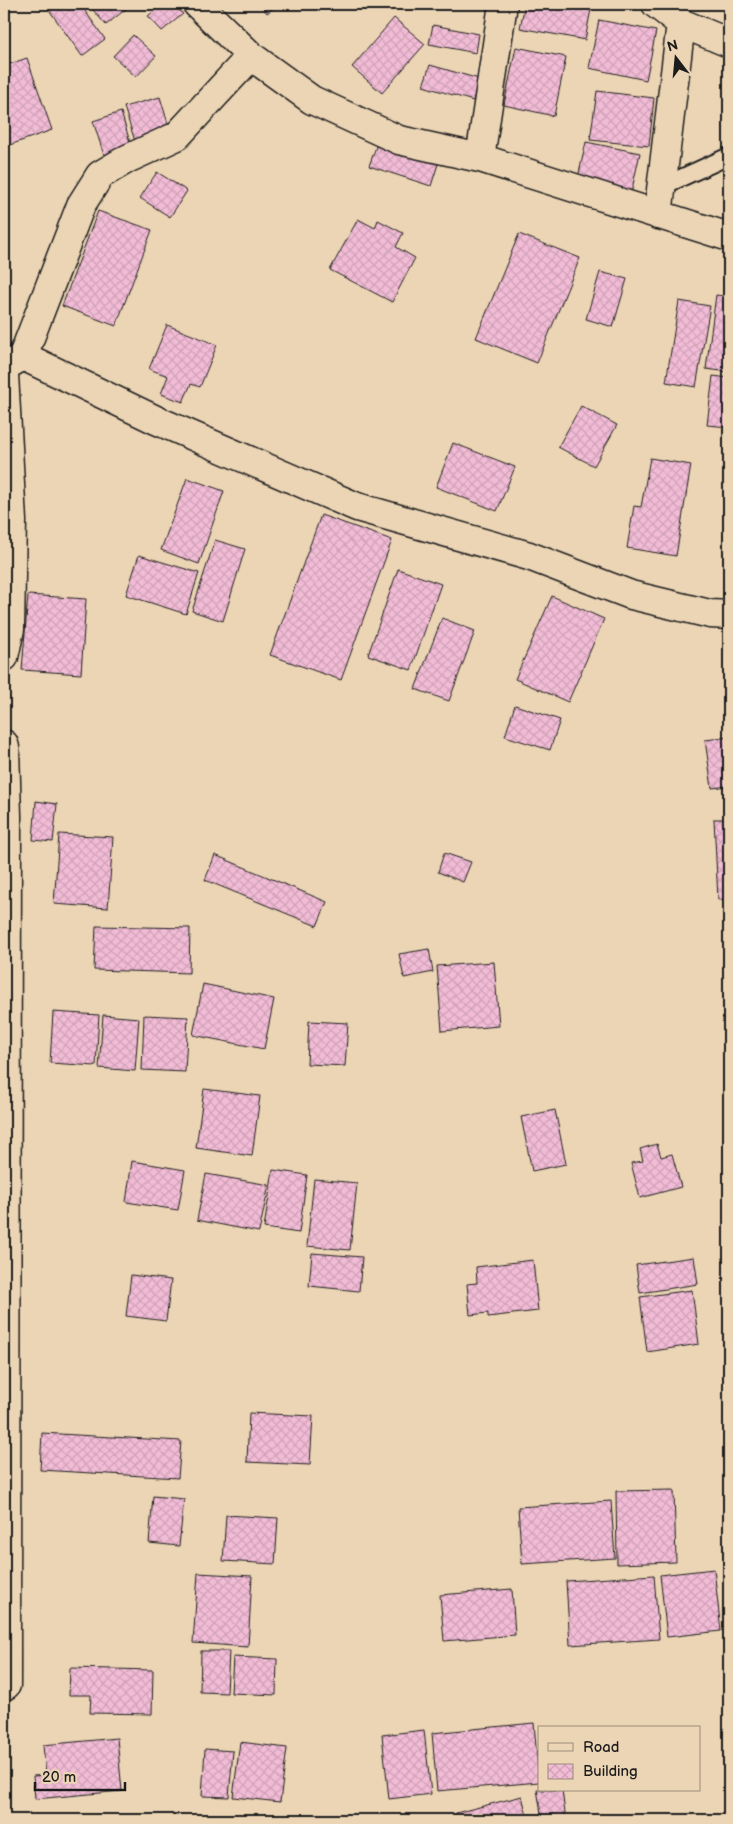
<svg xmlns="http://www.w3.org/2000/svg" width="733" height="1824" viewBox="0 0 733 1824" font-family="'Balsamiq Sans',sans-serif">
  <style>
    .building { fill: url(#building-cross-hatch); stroke: #1c1c1c }
    .lines { fill: none; stroke-linecap: round; stroke-linejoin: round }
    .service-casing { stroke: #1c1c1c; stroke-width: 20 }
    .minor-casing { stroke: #1c1c1c; stroke-width: 31 }
    .service { stroke: #ecd5b5; stroke-width: 16 }
    .minor { stroke: #ecd5b5; stroke-width: 28 }
  </style>
  <defs>
    <pattern id="building-cross-hatch" width="8" height="8" patternUnits="userSpaceOnUse" patternTransform="scale(1.25)"><rect width="8" height="8" fill="#f2bcd6"/><path d="M0 0l8 8M0 8l8-8" fill="none" stroke="#cfa1b7"/></pattern>
  </defs>
  <rect width="100%" height="100%" fill="#ecd5b5"/>
  <filter id="ink" filterUnits="userSpaceOnUse"><feTurbulence type="fractalNoise" baseFrequency=".02" numOctaves="2"/><feDisplacementMap in="SourceGraphic" scale="10" xChannelSelector="R" yChannelSelector="G"/><feConvolveMatrix kernelMatrix="1 2 1 2 8 2 1 2 1" color-interpolation-filters="sRGB"/></filter>
  <g filter="url(#ink)">
    <path class="building" d="M51,4h29l25,35 -23,17 -35,-49z
      M88,4h44l-26,21z
      M163,4h11l9,10 -21,17 -14,-15z
      M260,4h19l-12,9z
      M525,4h67l-7,36 -65,-12z
      M394,18l31,26 -43,49 -30,-26z
      M599,20l57,11 -10,49 -57,-12z
      M433,25l46,9 -3,19 -47,-9z
      M133,35l23,21 -20,21 -23,-21z
      M516,47l50,10 -12,59 -50,-11z
      M27,58l25,72 -48,17v-81z
      M430,65l49,14 -6,22 -50,-15z
      M597,91l57,7 -5,48 -59,-6z
      M160,97l10,33 -35,11 -11,-34z
      M121,112l11,37 -27,9 -12,-37z
      M586,142l54,11 -9,41 -54,-12z
      M377,144l61,20 -7,22 -62,-20z
      M157,172l30,19 -17,26 -30,-19z
      M98,211l54,19 -36,96 -54,-20z
      M358,219l17,9 3,-8 25,13 -7,14 19,11 -23,44 -62,-32z
      M519,234l61,24 -43,105 -61,-25z
      M600,272l27,7 -14,48 -27,-8z
      M716,295l13,2v75l-23,-3z
      M679,301l31,5 -14,81 -30,-5z
      M167,325l50,20 -17,42 -9,-3 -8,18 -22,-8 7,-18 -19,-7z
      M713,376l16,2v49l-22,-2z
      M581,406l36,19 -23,41 -36,-19z
      M453,443l62,24 -18,44 -61,-24z
      M650,458l41,7 -15,91 -49,-8 7,-42 7,1z
      M187,478l37,13 -25,73 -38,-14z
      M321,515l71,25 -51,140 -71,-25z
      M215,540l30,9 -22,72 -31,-10z
      M139,555l60,18 -13,41 -60,-19z
      M398,569l43,15 -30,86 -43,-15z
      M28,595l58,4 -5,75 -59,-4z
      M552,596l52,23 -36,83 -53,-23z
      M442,618l33,13 -26,70 -34,-12z
      M515,705l45,15 -10,30 -45,-14z
      M729,737v49l-17,2 -7,-48z
      M36,801l21,3 -4,38 -20,-2z
      M714,819h15v80l-11,1z
      M59,834l54,3 -5,71 -54,-4z
      M444,853l27,9 -8,20 -25,-10z
      M215,855l112,47 -10,24 -112,-46z
      M96,926l94,2 -1,45 -95,-3z
      M429,949l4,23 -29,6 -5,-24z
      M494,962l5,64 -57,5 -5,-65z
      M203,984l71,15 -10,50 -71,-14z
      M53,1012l46,3 -3,51 -46,-3z
      M103,1015l36,3 -4,53 -36,-3z
      M144,1015l44,2 -3,55 -43,-2z
      M309,1021l39,2 -3,43 -38,-2z
      M204,1089l56,7 -8,60 -56,-8z
      M555,1110l11,54 -34,7 -11,-54z
      M657,1144l4,13 11,-3 9,33 -41,11 -9,-35 12,-2 -3,-12z
      M132,1161l53,9 -7,40 -52,-8z
      M273,1170l34,5 -8,58 -35,-5z
      M206,1174l63,11 -10,47 -62,-12z
      M314,1179l43,4 -7,67 -43,-4z
      M312,1253l50,4 -3,34 -50,-5z
      M694,1257l4,27 -58,9 -4,-28z
      M533,1260l5,51 -50,6v-4l-18,2 -3,-31 10,-1 -1,-16z
      M131,1275l40,5 -5,41 -40,-5z
      M692,1290l7,54 -52,8 -7,-55z
      M249,1413l64,3 -3,49 -63,-3z
      M42,1433l139,8 -3,37 -138,-8z
      M674,1490l2,72 -59,2 -1,-73z
      M153,1496l31,3 -5,47 -30,-3z
      M611,1501l4,57 -93,6 -4,-57z
      M226,1515l52,3 -3,46 -52,-3z
      M714,1569l7,62 -54,6 -7,-62z
      M198,1573l54,3 -4,71 -55,-4z
      M654,1575l5,64 -89,6 -4,-64z
      M512,1589l3,46 -71,6 -4,-46z
      M201,1651h28l-2,42 -27,-1z
      M233,1657l44,2 -1,36 -45,-2z
      M70,1668l83,2 -1,44 -62,-1 1,-18h-22z
      M534,1723l5,59 -102,9 -5,-58z
      M424,1730l7,64 -42,5 -7,-64z
      M117,1738l5,53 -87,8 -2,-23 13,-1 -3,-30z
      M240,1742l47,6 -7,54 -47,-5z
      M205,1749l28,2 -4,46 -27,-1z
      M537,1789h2v1h23l4,30h-24z
      M522,1796l6,24h-70l-2,-7z"/>
    <g class="lines">
      <defs>
        <path id="service" d="M661,187l68,-31"/>
        <path id="minor" d="M197,4l54,52 61,44 87,40 81,18 249,79
          M656,4l25,19 48,20
          M480,158l23,-154
          M658,215l23,-192
          M23,356l133,64 201,87 172,49 102,39 79,19 19,1
          M4,367l19,-11 58,-151 19,-30 27,-16 50,-23 74,-80
          M4,374l8,147 -2,108 -6,28
          M4,744l1,4 2,68 -1,869"/>
      </defs>
      <use href="#service" class="service-casing"/>
      <use href="#minor" class="minor-casing"/>
      <use href="#service" class="service"/>
      <use href="#minor" class="minor"/>
    </g>
  </g>
  <rect width="733" height="1824" fill="none" stroke="#ecd5b5" stroke-width="20"/>
  <rect x="10" y="10" width="713" height="1804" fill="none" stroke="#1c1c1c" stroke-width="2" filter="url(#ink)"/>
  <rect x="538" y="1726" width="162" height="65" fill="#ecd5b5" stroke="#998b78"/>
  <rect x="548" y="1743" width="25" height="8" fill="#ecd5b5" stroke="#998b78"/>
  <text x="583" y="1752" font-size="15" fill="#1c1c1c">Road</text>
  <rect x="548" y="1764" width="25" height="15" fill="url(#building-cross-hatch)" stroke="#998b78"/>
  <text x="583" y="1776" font-size="15" fill="#1c1c1c">Building</text>
  <g transform="translate(676 58) rotate(344)" stroke="#ecd5b5" stroke-width="4" paint-order="stroke">
  <path d="M0-4L9 19L0 12L-9 19Z" fill="#1c1c1c"/>
  <text y="-8" font-size="14" font-weight="bold" text-anchor="middle" fill="#1c1c1c">N</text>
  </g>
  <path d="M35 1782v8h90v-8" fill="none" stroke="#1c1c1c" stroke-width="2.5"/>
  <text x="42" y="1782" font-size="15" fill="#1c1c1c" stroke="#ecd5b5" stroke-width="4" paint-order="stroke">20 m</text>
</svg>
